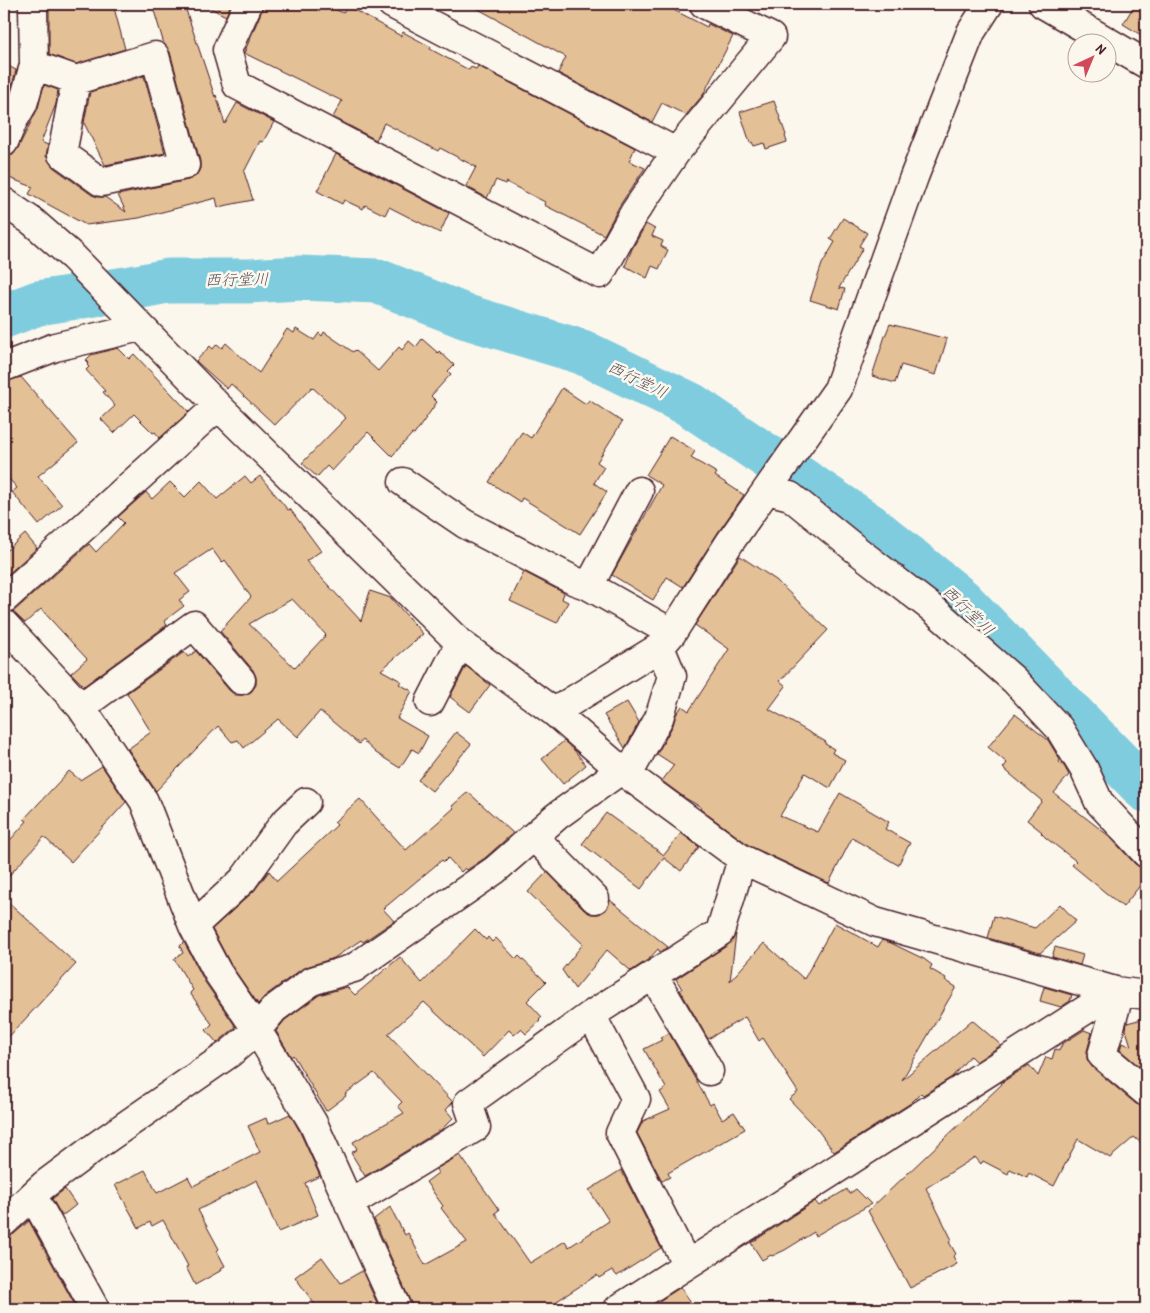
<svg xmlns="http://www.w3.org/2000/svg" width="1150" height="1313" viewBox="0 0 1150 1313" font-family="'Patrick Hand','Klee One',sans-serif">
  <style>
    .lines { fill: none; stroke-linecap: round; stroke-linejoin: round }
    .river { stroke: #80ccdf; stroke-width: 45 }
    .building { fill: #e3c095; stroke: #4a1f2b; fill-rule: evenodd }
    .minor-casing { stroke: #4a1f2b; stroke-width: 31 }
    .minor { stroke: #fbf7ec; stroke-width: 28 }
    .labels { text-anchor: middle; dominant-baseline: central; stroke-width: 5; stroke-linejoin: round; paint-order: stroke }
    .water-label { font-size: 16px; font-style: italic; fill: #5a5361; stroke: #fbf7ec }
  </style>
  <rect width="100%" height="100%" fill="#fbf7ec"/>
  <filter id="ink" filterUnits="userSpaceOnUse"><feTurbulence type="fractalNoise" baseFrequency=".02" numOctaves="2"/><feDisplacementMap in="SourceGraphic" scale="10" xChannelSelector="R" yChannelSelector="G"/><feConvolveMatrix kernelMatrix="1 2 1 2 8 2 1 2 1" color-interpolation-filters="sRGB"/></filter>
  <g filter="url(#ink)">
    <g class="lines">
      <path class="river" d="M4,316l34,-13 88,-14 42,-8h80l51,-3 78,3 90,36 115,35 109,53 179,121 91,74 185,190"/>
    </g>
    <path class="building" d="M49,4h64l12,45 -49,15 -27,-10z
      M152,4h32l31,93 1,-2 9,29 12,-21 37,19 -11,20 -3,-1 -16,31 9,28 -35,7 -2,-9 -77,20 -53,7 -57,-31 4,-7 -29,-11v-19l9,-2 5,-7 20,-40 6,-23 14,5 -2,14 -15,38 7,3 -2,11 7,11 39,28 6,2h7l21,15 -8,-17 70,-15 8,-4 4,-7v-8l-30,-109 -6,-8z
      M202,4h29l-5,12z
      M263,4h61l19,9 4,-7 54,30 2,-4 28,15 -1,2 39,21 2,-3 5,2 2,-3 157,82 -6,13 16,7 -25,37 -16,30 -60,-30 1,-3 -39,-20 -1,2 -9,-4 -9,18 -21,-12 10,-19 -36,-19 -2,3 -54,-28 -8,17 -43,-23 9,-16 -98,-48 18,-43z
      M469,4h193l45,23 1,-3 25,12 -30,59 -17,20 -24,-12 -10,19 -94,-49 8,-16z
      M1135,4h11v34l-23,-14z
      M4,64l12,6 -7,28 -5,8z
      M144,76l21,77 -60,12 -21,-42 6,-31z
      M774,101l12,34 -1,1 2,6 -21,7 -2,-6 -10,3 -2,-4 -2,1 -10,-31z
      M336,154l113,59 -9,20 -51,-26 -4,8 -20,-10 -2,4 -19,-9 -2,4 -25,-13z
      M843,218l24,15 -8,13 4,2 -24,40 6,1 -6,20 -29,-9 12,-36 13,-22 -5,-3z
      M646,224l9,5 -3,7 11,5 -2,5 7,4 -9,19 -7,-3 -5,12 -22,-12 7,-17z
      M890,324l57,15 -11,36 -35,-10 -6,18 -23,-7 13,-40z
      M287,329l7,4 2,-4 18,11 5,-7 3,3 2,-4 29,20 2,-2 23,21 21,-24 3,3 7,-9 7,6 6,-8 16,14 1,-2 15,14 -6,6 3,3 -20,22 6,6 -23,33 -2,-1 -20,22 -24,-24 -36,39 -5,-5 -10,11 -15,-14 44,-45 -34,-31 -37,38 -44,-41 -4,5 -31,-28 14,-15 3,3 4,-5 5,4 4,-5 33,30z
      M118,348l11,11 5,-5 55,58 -29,26 -5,-6 -2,1 -19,-19 -20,19 -13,-14 14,-13 -12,-14 2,-1 -19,-21 3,-3 -2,-2 2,-2 -3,-3 5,-5z
      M21,377l57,66 -40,33 24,29 -23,20 -27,-33 5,-4 -13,-15v-91z
      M562,388l24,16 3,-4 33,22 -25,40 7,5 -10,16 13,9 -27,42 -58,-36 -2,4 -31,-20 33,-50 9,6z
      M670,436l25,15 -4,7 26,15 -2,3 29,19 -27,39 -34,53 -16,-10 -14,23 -41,-25 50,-90 -16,-10z
      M245,476l6,7 9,-7 28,34 2,-1 31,42 -15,10 55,60 9,-30 21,7 32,36 -42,36 20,11 -2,3 13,7 -15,27 31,18 -9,17 -7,-4 -12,19 -24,-15 -14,-13 -3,4 -39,-33 -22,26 -20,-18 -34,29 -6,-8 -6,2 -14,-16 -62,65 -28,-42 23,-17 -24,-39 57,-41 4,5 8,-6 33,39 6,5h8l8,-3 5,-7v-8l-3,-7 -33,-39 31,-34 -26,-37 -3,3 -10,-14 -37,24 15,19 -11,8 5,6 -20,15 3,4 -83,61 -13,-13 16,-14 -46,-50 -16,14 -12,-11 76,-68 7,8 28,-29 -6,-6 28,-25 6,7 18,-17 15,15 16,-16 16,18zM292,599l34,36 -31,33 -46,-44z
      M25,534l12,14 -33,30v-25z
      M740,556l36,24 52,50 -48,51 6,5 -17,23 57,33 -1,2 9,5 -2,4 13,7 -15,28 -25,-15 -25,43 38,16 22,-39 49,29 -4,7 25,14 -12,22 -46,-27 -23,45 -79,-37 -50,-37 1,-2 -16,-9 -23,-17 12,-16 -17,-11 16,-29 3,-10 6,-9 7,5 40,-62 -34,-24z
      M524,572l40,21 -2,6 6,3 -11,21 -47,-22z
      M466,666l24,19 -20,27 -20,-15z
      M627,702l12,20 -14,26 -21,-33z
      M1015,714l33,26 12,20 -1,2 5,4 5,9 -15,18 55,43 26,28 6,4h5v10l-23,29 -51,-42 4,-4 -30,-23 -5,-5 1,-1 -15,-12 15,-19 -39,-33 4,-5 -19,-16z
      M456,732l15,12 -39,47 -14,-11z
      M564,741l10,9 12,15 -23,19 -21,-25z
      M102,766l24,36 -55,60 -27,-25 -40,44v-34l23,-26 -3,-2 45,-48 11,9z
      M468,792l45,41 -28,25 -18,12 -2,-2 -4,4 -13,-14 -4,4 -2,-2 -59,49 11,12 -31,21 -2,-2 -27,18 -31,10 -38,28 -7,8 -27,-39 -19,-36 42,-38 15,-20 8,10 60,-56 -3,-3 26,-23 46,51 48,-42 -2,-2z
      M606,813l58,42 17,-22 18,14 -18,24 -17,-13 -23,31 -59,-45z
      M547,872l37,38 7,4h8l7,-4 4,-10 58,47 -8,5 -2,-3 -9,10 -18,12 -24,-21 -32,39 -13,-19 21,-26 -55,-52z
      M4,898l72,66 -72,78z
      M1060,904l16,17 -36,32 -52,-15 6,-22 41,12z
      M835,923l43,24 4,-7 9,3 33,16 8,6 -2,4 16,9 -1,2 11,7 -54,93 70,-60 29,25 -25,17 -6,-6 -18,21 -29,18 -2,-2 -10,10 -77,49 -20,-27 -25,-26 9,-7 -35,-54 -4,3 -14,-24 -37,22 -28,-49 2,-1 -6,-10 52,-34 8,-11 -6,47 34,-38 40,36z
      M475,929l11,11 2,-3 4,5 4,-4 20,21 3,-3 27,26 -19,19 15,16 -3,3 1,1 -14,13 -5,-5 -7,6 -5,-5 -26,27 -59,-55 -36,32 65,68 -7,8 7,8 -11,11 -77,47 -14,-23 6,-4 -4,-7 51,-29 -6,-7 4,-4 -28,-29 -29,21 1,2 -20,15 -33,-56 -2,2 -15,-26 9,-11 34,-25 28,-8 8,8 45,-38 22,26z
      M184,942l21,40 31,45 -19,16 -11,-13 6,-6 -22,-31 3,-3 -19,-31 9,-6 -3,-7z
      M1055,947l28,8 -3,10 -28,-8z
      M1044,987l28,8 -2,6 -9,6 -21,-6z
      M1146,1018v54l-26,-22 2,-7 9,3 -5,-16 1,-7z
      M1084,1030l8,3 -5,18v8l5,8 44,37 10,3v40l-12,-10 -24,21 -32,-19 -24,47 -25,-13 -2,4 -17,-8 -2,5 -25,-13 -2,3 -6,-7 -49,31 26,52 -3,2 7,12 -3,2 4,8 -47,24 -42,-77 134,-127 -1,-1 28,-18 9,11 8,-19 6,2 3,-10 4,2 3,-7z
      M669,1033l41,72 3,-2 9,16 12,-7 11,17 -77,44 2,4 -8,4 -25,-48 6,-12 27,-12 -10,-17 6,-4 -22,-39 18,-9 -2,-2z
      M290,1114l9,16 21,46 -15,7 13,32 -40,17 -21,-52 -59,30 21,39 -2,2 8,15 -4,2 1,2 -27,15 -9,-18 2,-1 -25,-46 -11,6 -2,-4 -11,6 -24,-43 30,-15 12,23 31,-16 5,9 67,-34 -12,-26 18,-8 2,6z
      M460,1155l39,55 -4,3 35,50 35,-22 4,6 40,-26 -20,-31 32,-20 40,78 -44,28 -5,-6 -13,8 -2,-3 -40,26 5,8h-150l-1,-6 -37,-84 16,-12 15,28 3,-2 17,32 42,-23 -26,-34 2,-2 -17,-24 12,-9 -2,-4z
      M65,1189l11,16 -14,11 -10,-17z
      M847,1189l2,5 7,-5 15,15 -56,32 -1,-4 -29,18 -13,6 -1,-1 -9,5 -11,-17 64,-42 4,5z
      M29,1221l48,88h-73v-72l10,-3z
      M322,1257l19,26 21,-12 18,38h-62l-23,-32z
      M681,1287l14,22h-48z"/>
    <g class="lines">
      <defs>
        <path id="minor" d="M248,4l-21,46 10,35 363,189 34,-61 42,-61 95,-115 -67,-33
          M392,4l284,148
          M1043,4l103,60
          M34,65l42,15 -14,74 39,28 84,-17 -30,-109 -79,24
          M4,142l9,-21 10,-17 11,-39 -1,-58 1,-3
          M4,202l29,20 40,35 145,149 242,237 94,69 67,58 121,89 133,63 240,69 31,4
          M4,367l51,-20 85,-20
          M403,482l62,42 110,57 14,5 83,47
          M767,490l23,6 68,55 75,58 81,71 45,48 25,41 15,33 47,51
          M589,586l50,-95
          M4,599l214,-193
          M4,624l77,83 63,94 49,125 25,47 39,57 56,93 84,186
          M430,702l30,-59
          M81,707l113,-82 47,55
          M554,712l106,-65 12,-14 58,-91 108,-153 76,-212 57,-145 18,-28
          M628,775l31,-57 13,-42 -12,-29
          M534,837l61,62
          M193,926l50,-46 40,-56 23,-22
          M653,975l56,96
          M1120,992l-18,63 44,37
          M591,1015l45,84 -16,34 67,132
          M33,1196l62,113
          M349,1204l127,-77 -8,-24 123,-88 129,-83 22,-73
          M4,1222l40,-37 55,-41 131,-91 27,-23 17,-21 38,-28 42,-13 141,-98 62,-54 64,-46
          M618,1309l497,-318"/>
      </defs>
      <use href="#minor" class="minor-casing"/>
      <use href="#minor" class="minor"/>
    </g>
  </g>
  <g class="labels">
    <g class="water-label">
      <text transform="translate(237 279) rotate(-1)">西行堂川</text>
      <text transform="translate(638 379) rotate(26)">西行堂川</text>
      <text transform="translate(969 610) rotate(44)">西行堂川</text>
    </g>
  </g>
  <rect width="1150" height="1313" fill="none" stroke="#fbf7ec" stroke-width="20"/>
  <rect x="10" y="10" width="1130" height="1293" fill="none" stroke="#4a1f2b" stroke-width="2" filter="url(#ink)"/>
  <g transform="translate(1092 58) rotate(44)"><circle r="24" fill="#fbf7ec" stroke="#b4a19f"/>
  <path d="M0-4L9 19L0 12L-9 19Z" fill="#d1495b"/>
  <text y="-8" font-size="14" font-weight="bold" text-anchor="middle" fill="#4a1f2b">N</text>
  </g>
</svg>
